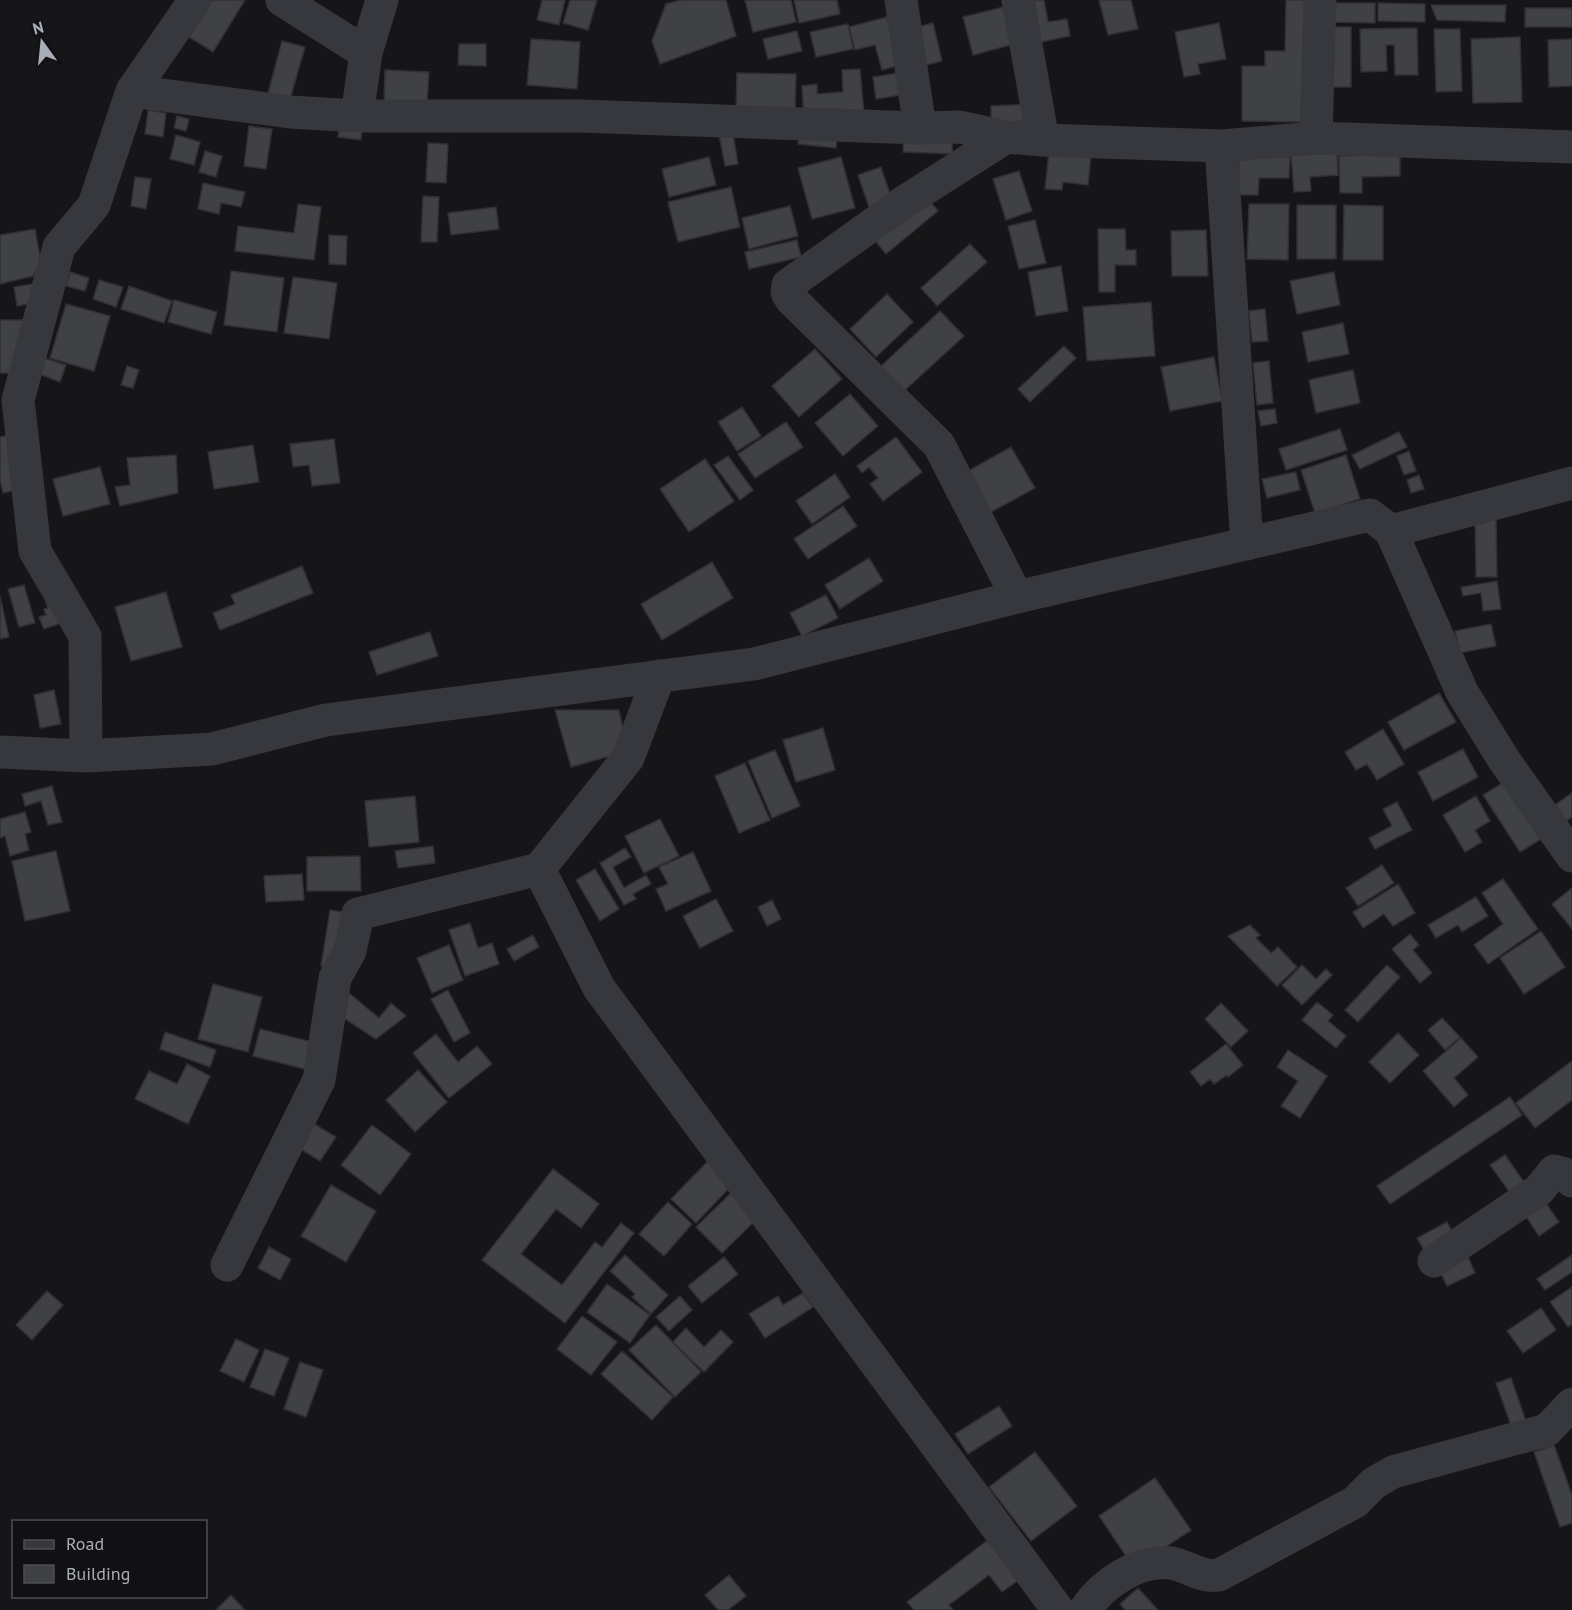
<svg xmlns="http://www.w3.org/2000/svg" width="1572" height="1610" viewBox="0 0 1572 1610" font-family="'PT Sans',sans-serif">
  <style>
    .building { fill: #404145; stroke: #303034; stroke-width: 1.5 }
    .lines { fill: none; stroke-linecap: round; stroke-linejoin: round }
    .minor { stroke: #37383d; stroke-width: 33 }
  </style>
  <rect width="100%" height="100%" fill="#161618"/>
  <path class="building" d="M212,0h33l-32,52 -24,-15z
    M542,0h23l-6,25 -22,-5z
    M570,0h27l-9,30 -25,-7z
    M681,0h45l10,36 -76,28 -8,-23 14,-37z
    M745,0h46l5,22 -43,10z
    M794,0h43l3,14 -41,9z
    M1027,0h17l4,22 19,-3 3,17 -34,7z
    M1099,0h32l7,29 -30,6z
    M1286,0h22l-1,122 -65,-1v-55h23v-15h20z
    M1329,3h46v20l-46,-1z
    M1378,3l47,1v18l-47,-1z
    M1012,5l10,37 -49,13 -10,-38z
    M1431,5h75l-1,17 -68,-2z
    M1525,8h47v19h-47z
    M887,17l13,48 -18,5 -7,-25 -20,5 -6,-23z
    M933,23l9,38 -23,6 -9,-38z
    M1219,23l7,36 -28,5 2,10 -16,3 -9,-45z
    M848,24l5,25 -37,8 -6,-25z
    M1327,27h24v60h-24z
    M1417,28l1,47h-23l-1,-30h-8l1,26 -26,1 -1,-43z
    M1434,29h26l2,62 -26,1z
    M797,31l5,20 -34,8 -5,-20z
    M1520,37l2,65 -49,1 -2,-64z
    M531,39l49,3 -3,47 -50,-4z
    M1572,39v47l-23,1 -1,-47z
    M282,41l23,6 -16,56 -22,-6z
    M459,44h27v22l-28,-1z
    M860,69l4,45 -60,5 -2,-33 15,-2v10l26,-2 -1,-22z
    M385,70l44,2 -2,32 -43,-2z
    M904,72l4,22 -32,5 -3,-22z
    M737,73l59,1 -1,39 -59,-1z
    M1031,104v17l-40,2v-17z
    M148,110l18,3 -3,24 -18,-3z
    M177,116l12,3 -3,12 -12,-3z
    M340,122l22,3 -1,15 -23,-3z
    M249,126l23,3 -6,40 -22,-3z
    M732,127l6,37 -13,2 -7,-37z
    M904,131l49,2 -1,21 -49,-2z
    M800,132l37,3 -1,13 -38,-4z
    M176,135l24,7 -6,23 -24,-6z
    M428,143l20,1 -2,39 -20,-1z
    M205,151l17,5 -6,21 -17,-5z
    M1049,151l42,4 -3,30 -25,-3 -1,8 -17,-1z
    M1337,153l1,22 -28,2 1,14 -17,1 -3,-37z
    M1400,154v22l-38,1v16h-22l-1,-37z
    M1239,156l51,1 -1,21h-30l-1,17h-20z
    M709,157l7,28 -47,12 -7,-28z
    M841,157l14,51 -43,11 -14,-51z
    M881,167l13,39 -23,7 -13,-38z
    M1019,171l13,40 -26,9 -13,-41z
    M135,177l16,2 -5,30 -15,-3z
    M203,183l42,9 -4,15 -20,-4 -2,11 -21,-5z
    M731,187l9,40 -62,15 -10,-40z
    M924,194l14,17 -52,43 -14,-17z
    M423,196l16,1 -2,45h-16z
    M298,204l23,3 -7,53 -79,-9 3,-25 56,7z
    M1249,204h40l-1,56 -41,-1z
    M1297,205h39v54h-39z
    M1344,205l39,1v54h-40z
    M790,206l8,30 -49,13 -7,-31z
    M496,207l3,22 -48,6 -3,-22z
    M1035,220l11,43 -27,6 -11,-43z
    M35,229l6,33 -8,14 -33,8v-49z
    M1098,229h27l1,21h10v15h-21v27h-16z
    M1206,230l2,46h-36l-1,-45z
    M329,235l18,1 -1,29 -17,-1z
    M797,240l4,17 -52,12 -4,-17z
    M970,244l17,18 -50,44 -16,-18z
    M1061,266l7,45 -32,5 -8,-44z
    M231,271l53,7 -7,54 -53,-7z
    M70,272l19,6 -4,13 -19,-5z
    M1334,272l6,33 -43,9 -7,-33z
    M293,277l44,6 -8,56 -45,-6z
    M99,280l24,7 -7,20 -23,-8z
    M38,283l3,19 -24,4 -3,-19z
    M129,286l43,15 -8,22 -43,-14z
    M887,294l26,28 -37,35 -26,-28z
    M174,300l43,12 -6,22 -43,-12z
    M1151,302l4,54 -68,5 -4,-54z
    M66,304l44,12 -16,55 -44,-13z
    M1265,309l3,32 -16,1 -3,-31z
    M940,311l24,25 -61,56 -23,-25z
    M0,320h23l-1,53h-22z
    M1343,323l6,31 -41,8 -6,-30z
    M1064,346l12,12 -46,44 -12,-13z
    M815,349l27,30 -43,38 -27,-31z
    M1214,357l8,44 -52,10 -9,-44z
    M44,358l22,7 -6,17 -21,-8z
    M1269,361l4,42 -16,2 -4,-42z
    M127,366l12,4 -6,18 -12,-3z
    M1353,370l7,33 -44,10 -7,-33z
    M850,394l28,32 -35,30 -28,-33z
    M742,407l19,29 -24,15 -19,-29z
    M1275,409l2,14 -16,3 -3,-15z
    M786,422l17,25 -48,31 -17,-24z
    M1340,429l7,21 -61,20 -7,-21z
    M1399,432l8,15 -47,22 -8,-14z
    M9,435l11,54 -17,4 -3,-13v-43z
    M896,437l26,35 -39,29 -13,-17 8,-6 -9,-11 -7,6 -5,-7z
    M334,439l6,44 -28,3 -3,-21 -16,2 -3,-23z
    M253,445l6,37 -45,7 -6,-37z
    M1011,447l24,41 -44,24 -23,-41z
    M1409,451l7,20 -12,4 -7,-19z
    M176,455l2,38 -58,13 -5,-19 15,-2 -3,-27z
    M1346,455l14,44 -45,14 -14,-43z
    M728,456l25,34 -13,10 -26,-35z
    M705,459l29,42 -45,31 -29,-43z
    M100,467l10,37 -47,12 -10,-37z
    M1296,472l4,18 -33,8 -5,-19z
    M835,474l15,23 -38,27 -16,-23z
    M1419,475l5,14 -13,4 -4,-13z
    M843,506l14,20 -49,33 -14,-20z
    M1496,517l1,60h-21l-1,-59z
    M869,558l14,23 -43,28 -15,-24z
    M712,562l21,36 -71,42 -21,-36z
    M302,566l11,27 -93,37 -7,-17 22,-9 -4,-9z
    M1497,581l4,28 -18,2 -2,-18 -18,3 -2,-9z
    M24,585l11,38 -16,4 -11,-38z
    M166,592l16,55 -51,14 -16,-54z
    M826,595l12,23 -36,18 -12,-23z
    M0,596l9,41 -9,2z
    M46,602l21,19 -23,8 -5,-12 7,-2 -2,-6 4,-1z
    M1491,624l5,22 -36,7 -5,-22z
    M430,632l8,24 -61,19 -8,-23z
    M54,690l7,34 -21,4 -6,-33z
    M1439,693l17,29 -52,28 -16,-28z
    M555,710h64l9,41 -57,16z
    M823,728l12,42 -39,12 -13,-42z
    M1383,729l21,35 -27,16 -10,-16 -11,6 -11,-18z
    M1463,749l15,28 -45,24 -15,-29z
    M775,750l25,56 -28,12 -24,-57z
    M745,763l25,57 -31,13 -24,-57z
    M1504,782l37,57 -21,13 -37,-57z
    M52,786l10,36 -14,3 -7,-24 -16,5 -3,-12z
    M1572,793v24l-6,4 -11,-16z
    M415,796l4,46 -50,5 -4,-46z
    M1476,796l14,25 -15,9 7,12 -17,10 -22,-37z
    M1397,802l15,28 -37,19 -6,-11 23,-12 -9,-17z
    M25,812l6,20 -6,2 4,16 -19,6 -5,-20 -5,2v-19z
    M660,819l19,37 -35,17 -19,-37z
    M433,846l2,17 -37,5 -3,-17z
    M625,848l6,9 -18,10 11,21 22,-13 5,9 -18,10 3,5 -12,6 -24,-42z
    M56,851l14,60 -45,10 -13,-60z
    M693,852l18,39 -45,20 -10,-22 12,-5 -9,-17z
    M360,856l1,35h-54v-34z
    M1382,865l12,18 -36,23 -12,-18z
    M595,869l24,40 -19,12 -24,-41z
    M302,874l2,26 -38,2 -2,-26z
    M1503,879l35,50 -50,35 -14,-19 29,-21 -21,-31z
    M1398,884l17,29 -22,13 -9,-12 -21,14 -10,-16z
    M1572,888v41l-20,-25z
    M1476,897l12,19 -26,16 -4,-7 -22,13 -8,-13z
    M716,899l17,32 -33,17 -17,-32z
    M772,900l9,19 -14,7 -9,-19z
    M330,910l18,3 -9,56 -18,-3z
    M470,923l8,25 14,-5 7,21 -34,12 -16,-46z
    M1250,925l10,10 -4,3 15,15 7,-6 19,20 -20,19 -49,-50z
    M1541,931l24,36 -41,27 -24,-36z
    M1410,934l9,11 -6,5 19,23 -12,10 -28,-34z
    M533,935l6,12 -25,14 -7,-12z
    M449,945l14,35 -31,13 -15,-35z
    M1302,965l14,14 10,-10 6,6 -30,30 -20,-20z
    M1387,965l13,12 -42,45 -13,-12z
    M213,984l49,13 -14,55 -50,-13z
    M448,990l22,43 -16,9 -23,-43z
    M349,993l30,25 12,-15 15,13 -30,23 -34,-22z
    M1317,1002l16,13 -5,6 18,15 -10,12 -34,-28z
    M1221,1003l27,28 -17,16 -26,-28z
    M1442,1018l18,19 -15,13 -17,-20z
    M260,1029l60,15 -7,27 -60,-15z
    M165,1032l51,18 -6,17 -50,-18z
    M1398,1033l21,22 -29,28 -21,-21z
    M436,1034l22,28 19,-16 15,18 -43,34 -36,-45z
    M1461,1038l17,19 -24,21 14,17 -14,12 -31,-36z
    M1226,1044l17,21 -15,12 -1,-2 -13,9 -4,-5 -9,7 -11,-14z
    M1288,1050l39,26 -27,42 -19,-12 17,-25 -21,-14z
    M1572,1061v39l-37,28 -19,-25z
    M187,1064l23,12 -22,48 -53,-25 14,-28 28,13z
    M418,1070l29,32 -32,30 -29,-32z
    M1510,1097l12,18 -132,89 -13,-18z
    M314,1124l22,13 -16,24 -21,-13z
    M372,1125l39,29 -31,41 -39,-30z
    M1505,1155l23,33 -14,10 -24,-33z
    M709,1160l25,23 -38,40 -25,-24z
    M553,1169l46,35 -18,24 -25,-19 -35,45 41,31 33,-43 7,5 19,-24 13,10 -69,90 -83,-63z
    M331,1185l45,26 -30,51 -45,-26z
    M737,1187l26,26 -41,40 -26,-26z
    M1539,1193l20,29 -20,14 -20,-30z
    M668,1202l24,22 -28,32 -25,-22z
    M1447,1222l9,17 -29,16 -10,-17z
    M269,1247l22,12 -11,21 -22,-12z
    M1465,1250l10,23 -28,13 -11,-23z
    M625,1255l43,40 -17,19 -19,-17 3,-3 -25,-23z
    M1572,1255v17l-27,18 -8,-11z
    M724,1257l14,17 -36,29 -14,-17z
    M607,1284l43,31 -20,28 -43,-31z
    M1572,1287v37l-4,3 -18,-25z
    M47,1291l16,14 -31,35 -16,-15z
    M803,1293l10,14 -48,31 -16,-24 29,-18 5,9z
    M680,1296l12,14 -23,21 -13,-14z
    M1541,1308l15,22 -33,23 -16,-22z
    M582,1316l35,26 -26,33 -34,-26z
    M656,1325l45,47 -26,25 -46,-47z
    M686,1328l18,19 17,-17 12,12 -29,30 -31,-30z
    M236,1339l23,11 -15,32 -24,-11z
    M265,1349l24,9 -15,38 -24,-9z
    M622,1351l51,46 -21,23 -51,-46z
    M300,1362l23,8 -17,47 -22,-8z
    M1511,1378l18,52 -15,4 -18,-51z
    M999,1406l13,20 -44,28 -13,-20z
    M1554,1445l18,50v28l-12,4 -26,-75z
    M1035,1452l42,54 -46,35 -42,-54z
    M1155,1478l36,52 -57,38 -35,-52z
    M993,1536l31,40 -22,16 -13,-17 -40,30 4,5h-39l-7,-8z
    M729,1575l17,21 -18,14h-10l-13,-15z
    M1138,1588l20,22h-33l-5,-6z
    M231,1595l14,15h-29z"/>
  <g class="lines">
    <path class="minor" d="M901,0l19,128
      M1018,0l25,140
      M366,53l16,-53
      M132,91l158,21 67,4 9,-63 -84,-53
      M357,116h223l340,12 40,-1 46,10
      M1316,138l4,-138
      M1221,146l26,398
      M1391,531l181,-48
      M1017,597l-78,-152 -148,-146 -4,-7 1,-7 116,-83 102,-65 37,3 178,6 95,-8 256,9
      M659,676l-31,82 -89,111 60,119 459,622
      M0,752l86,4 126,-7 114,-29 428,-56 263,-67 353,-82 21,16 71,161 42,68 68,96
      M86,756l-1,-120 -50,-85 -17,-151 41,-153 35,-42 38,-114 63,-91
      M1434,1261l105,-71 15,-19 11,3 7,7
      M227,1265l92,-185 16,-102 15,-27 8,-37 181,-45
      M1085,1610c17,-26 53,-51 86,-47 17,3 30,15 48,12l136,-73 19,-19 19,-11 154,-42 25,-26"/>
  </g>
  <rect x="12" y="1520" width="195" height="78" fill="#111113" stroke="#4d4f55" stroke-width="1.5"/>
  <rect x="24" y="1540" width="30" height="9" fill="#37383d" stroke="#4d4f55" stroke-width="1.5"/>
  <text x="66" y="1550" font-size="18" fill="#a8adb8">Road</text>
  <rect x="24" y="1565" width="30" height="18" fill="#404145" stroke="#4d4f55" stroke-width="1.5"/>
  <text x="66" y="1580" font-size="18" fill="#a8adb8">Building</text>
  <g transform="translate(42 42) rotate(345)" stroke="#111113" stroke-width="4.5" paint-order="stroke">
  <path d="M0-4.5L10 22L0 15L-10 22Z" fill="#a8adb8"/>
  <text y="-9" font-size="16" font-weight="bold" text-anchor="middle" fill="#a8adb8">N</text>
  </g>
</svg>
